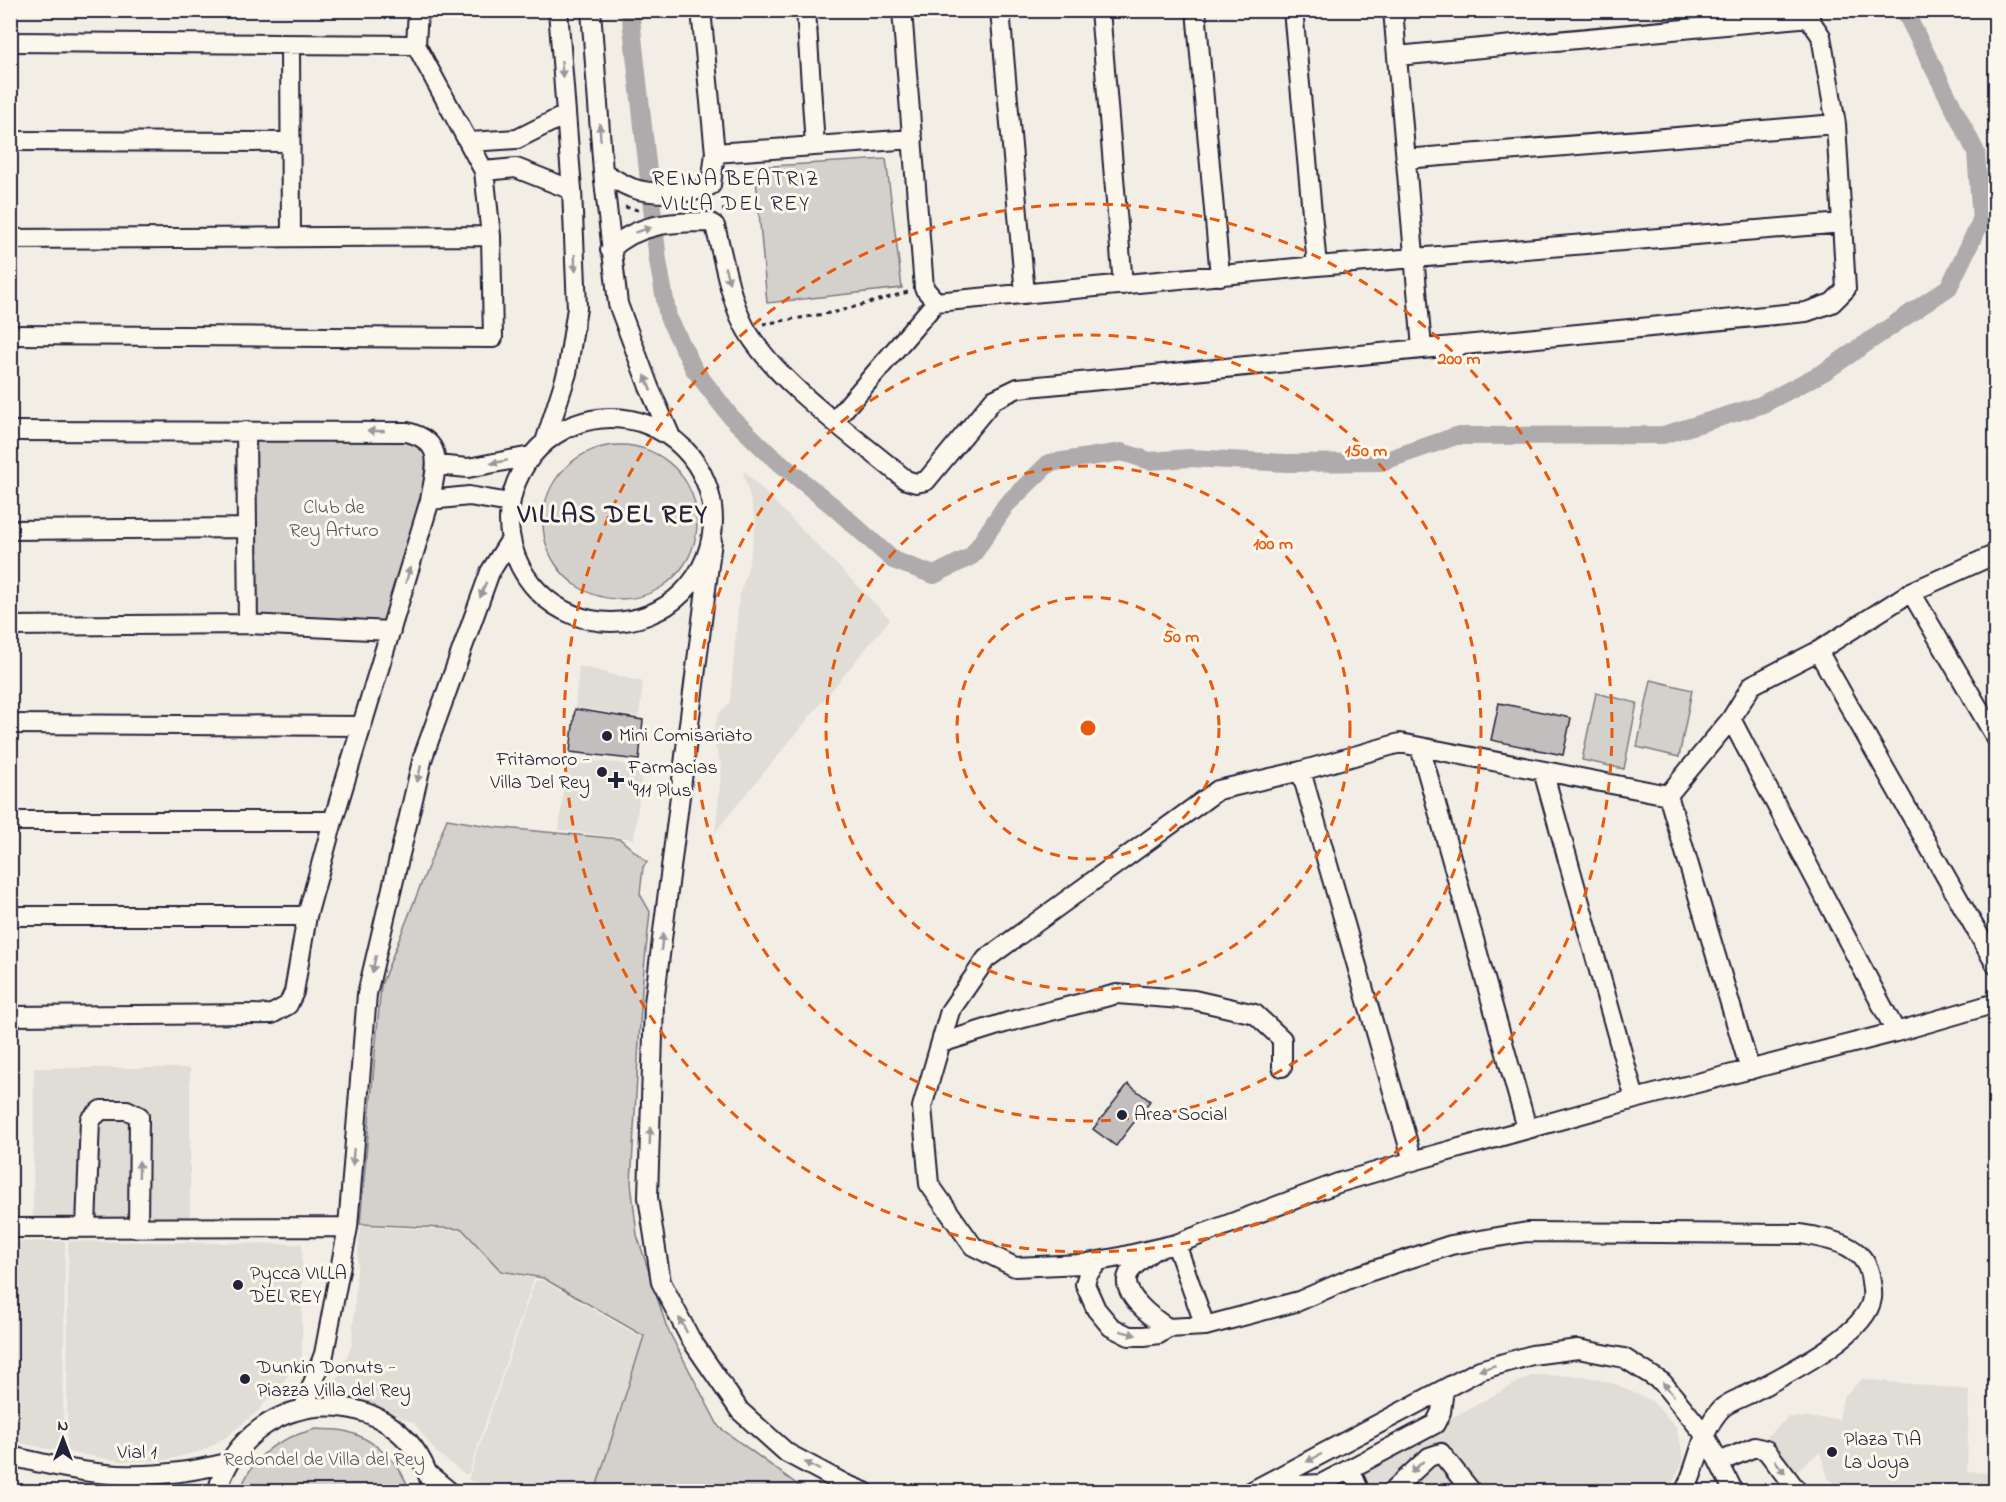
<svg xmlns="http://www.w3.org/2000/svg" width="2006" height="1502" viewBox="0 0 2006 1502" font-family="'Indie Flower',sans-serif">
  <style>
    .built { fill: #e0dcd6 }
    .green { fill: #d4d1cc; stroke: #7b7a84; stroke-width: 1.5 }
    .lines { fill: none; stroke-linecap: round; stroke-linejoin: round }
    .canal { stroke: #aeabad; stroke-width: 18 }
    .building { fill: #c2bebe; stroke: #22223b; stroke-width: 1.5 }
    .minor-casing { stroke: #22223b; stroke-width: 22 }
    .path { stroke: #22223b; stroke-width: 3; stroke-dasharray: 4.5 4.5; stroke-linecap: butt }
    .minor { stroke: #fbf7ec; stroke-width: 18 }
    .oneway { fill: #99979c }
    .ring { fill: none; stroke: #e8590c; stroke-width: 3; stroke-dasharray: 10 8 }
    .poi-dot { fill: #22223b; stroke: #fbf7ec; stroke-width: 2 }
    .labels { text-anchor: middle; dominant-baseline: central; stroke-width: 6; stroke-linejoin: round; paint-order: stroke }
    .park-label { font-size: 20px; fill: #575766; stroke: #fbf7ec }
    .poi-label { font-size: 20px; fill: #22223b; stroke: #fbf7ec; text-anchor: start }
    .street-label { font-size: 20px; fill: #22223b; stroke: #fbf7ec }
    .quarter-label { font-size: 22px; letter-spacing: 1.5px; fill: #22223b; stroke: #fbf7ec }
    .district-label { font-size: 26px; font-weight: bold; letter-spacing: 1.5px; fill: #22223b; stroke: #fbf7ec }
    .centre { fill: #e8590c; stroke: #fbf7ec; stroke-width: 3 }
    .ring-label { font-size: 18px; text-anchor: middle; font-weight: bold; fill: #e8590c; stroke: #fbf7ec; stroke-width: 6; stroke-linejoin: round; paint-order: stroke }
  </style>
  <rect width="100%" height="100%" fill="#f2eee5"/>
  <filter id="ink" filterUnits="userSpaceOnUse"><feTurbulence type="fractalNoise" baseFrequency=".0167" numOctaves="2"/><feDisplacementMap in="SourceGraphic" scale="12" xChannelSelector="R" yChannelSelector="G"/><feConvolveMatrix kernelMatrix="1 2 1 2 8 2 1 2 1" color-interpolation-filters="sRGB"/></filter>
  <g filter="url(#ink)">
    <path class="built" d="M743,470l147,149 -175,213 7,-65 -10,-30 6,-22 12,-13 9,-105 9,-29 8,-46z
      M579,666l64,16 -4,35 -64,-10z
      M567,758l76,8 -9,73 -75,-9z
      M34,1068h156v147l-9,6 -148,-1z
      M360,1226l102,5 39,41 33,6 -65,194 -3,3 -30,-23 -22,-29 -51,-22 -22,-5 -7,-9 18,-42z
      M65,1241l-2,202 -10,7 -42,-9v-199z
      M68,1241l234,3v115l-44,52 -32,26 -24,14 -37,9 -44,1 -54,-9z
      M542,1280l100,58 -48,153h-81l-45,-11 67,-199z
      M1532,1375l53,1 33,9 34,16 24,27 5,17 2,17 -15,29 -356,1z
      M1862,1379l107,11 -2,81 28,3v17h-155l-12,-13 -8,-26 -24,19 -29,-35 22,-19 50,2 4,-22z"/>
    <path class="green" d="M886,159l16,129 -135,15 -12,-136z
      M246,431l161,1 27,14 -43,185 -143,-7z
      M543 522a77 77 0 1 1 154 0a77 77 0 1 1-154 0Z
      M1651,680l41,10 -13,67 -42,-10z
      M1596,693l41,10 -13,66 -42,-9z
      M447,819l47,8 126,12 27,23 -4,5 -3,27 10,18 -8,76 -11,195 6,52 30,93 52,99 87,64h-211l49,-155 -101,-58 -42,-7 -39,-42 -102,-5 21,-239z
      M316,1429c9,1 20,0 29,2 28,7 57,32 64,60h-169c14,-38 37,-52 76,-62z"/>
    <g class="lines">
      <path class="canal" d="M630,10l28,251 10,56 26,52 37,48 39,38 64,52 59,53 41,15 38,-19 34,-51 43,-42 73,-11 28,9 39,-3 98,5 94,-1 75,-26 207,-1 98,-30 63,-33 125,-85 32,-66 -5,-69 -72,-142"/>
    </g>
    <path class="building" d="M1499,703l72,15 -8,37 -72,-15z
      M575,709l68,11 -4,40 -69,-8z
      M1128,1084l22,17 -34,45 -23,-17z"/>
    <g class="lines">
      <defs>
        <path id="minor" d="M591,10l12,162 15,132 31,83 22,50
          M806,10l9,136
          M1000,10l25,284
          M1100,10l23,275
          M1196,10l24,266
          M1293,10l24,256
          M1393,10l29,338
          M10,42l406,3
          M290,45l1,192
          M1397,56l413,-39
          M10,141l280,1
          M470,142l47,-3 48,-24
          M715,153l198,-14
          M1405,159l431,-35
          M484,171l32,-3 56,22
          M603,172c9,6 19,12 29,16 19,7 62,7 79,-3l4,-32 -14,-143
          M10,239l481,-3
          M610,250c27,-27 63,-28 99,-28l6,4c9,33 15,76 32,105 33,55 109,106 159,149l10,3 10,-2 67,-81 25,-12 788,-76 26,-9 14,-14 -10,-165 -15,-88 -18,-26
          M936,302l381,-36 526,-43
          M10,335l483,3 -2,-102 -7,-65 -68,-126 2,-35
          M509 520a102 102 0 1 1 204 0a102 102 0 1 1-204 0Z
          M835,420l101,-118 -12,-14 -22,-278
          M10,431l397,1c39,10 29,35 23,68l-97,321 -26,95 -13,76 -6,13 -16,9 -262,2
          M246,431l2,193 143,7
          M545,442l22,-69 10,-65 -5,-118 -14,-180
          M436,465l32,3 63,-12
          M430,500l39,-4 41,7
          M10,530l237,-2
          M712,541l-58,462 -6,194 13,85 29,56 50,73 47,42 58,31 20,8
          M1996,554l-85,38 -93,59 -66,34 -21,34 -63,76 -268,-52 -99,28 -83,19 -232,169 -36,52 -28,96 7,77 44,62 42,21 67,-3 38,-7 56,-13 162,-61 75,-22 222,-62 261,-67 100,-29
          M1911,592l85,146
          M10,626l238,-2
          M1818,651l178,314
          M1731,719l165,313
          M10,724l351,2
          M1420,747l107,381
          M1301,771l112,390
          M1543,771l92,328
          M1668,795l82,275
          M10,821h323
          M10,916h297
          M941,1043l67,-21 109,-28 77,6 61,14 27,25v28
          M86,1227l4,-107 11,-10h26l12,6 -1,111
          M10,1228l338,-1
          M1176,1244l29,82
          M1154,1250c-7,6 -20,14 -25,23 -11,20 25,46 39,55
          M1099,1261l-11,13 -3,10 11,25 15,18 18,9h15l15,-2 9,-6 37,-2 94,-25 57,-25 95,-31 76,-13 274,2c27,5 62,9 69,41 1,7 3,17 2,23 -5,38 -92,79 -123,96 -8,4 -21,8 -28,15 -21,22 -22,57 -37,83
          M304,1407l20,-53 24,-127 19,-233 56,-237 67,-185 21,-33
          M10,1456c86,20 130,28 217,7
          M1719,1462l36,-15 11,3 32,42
          M1350,1469l10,23
          M427,1473l23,19
          M1277,1478l22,7 22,-1 114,-60 6,-12 3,-23
          M217,1492c32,-113 191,-115 216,0
          M1250,1492l230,-122 52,-15 46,-6 46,9 38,24 43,53 29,57
          M1391,1492l38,-35 12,-4 31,39"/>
      </defs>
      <use href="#minor" class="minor-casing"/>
      <path class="path" d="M625,207l17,4
        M722,210l36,-2
        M763,324l73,-12 72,-20"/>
      <use href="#minor" class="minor"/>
    </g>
    <defs><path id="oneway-solid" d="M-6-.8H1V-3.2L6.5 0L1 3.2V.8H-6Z" transform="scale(1.5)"/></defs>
    <g class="oneway">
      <use href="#oneway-solid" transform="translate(562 69) rotate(86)"/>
      <use href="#oneway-solid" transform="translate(600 132) rotate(-94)"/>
      <use href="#oneway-solid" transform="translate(643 230) rotate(-17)"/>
      <use href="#oneway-solid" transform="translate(575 263) rotate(88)"/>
      <use href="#oneway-solid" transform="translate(727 275) rotate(74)"/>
      <use href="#oneway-solid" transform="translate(648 383) rotate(-111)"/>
      <use href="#oneway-solid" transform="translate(376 431) rotate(-180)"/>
      <use href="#oneway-solid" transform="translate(499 462) rotate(169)"/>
      <use href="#oneway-solid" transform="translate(408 575) rotate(-74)"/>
      <use href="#oneway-solid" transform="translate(483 590) rotate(111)"/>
      <use href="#oneway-solid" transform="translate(419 774) rotate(103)"/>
      <use href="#oneway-solid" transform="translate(662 942) rotate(-83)"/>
      <use href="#oneway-solid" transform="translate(374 964) rotate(103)"/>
      <use href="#oneway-solid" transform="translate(650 1136) rotate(-88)"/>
      <use href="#oneway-solid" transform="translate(353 1157) rotate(95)"/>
      <use href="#oneway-solid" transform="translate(139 1169) rotate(-89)"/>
      <use href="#oneway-solid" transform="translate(683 1325) rotate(-118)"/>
      <use href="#oneway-solid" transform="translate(1128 1333) rotate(15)"/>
      <use href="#oneway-solid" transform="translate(1487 1368) rotate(162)"/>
      <use href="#oneway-solid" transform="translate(1668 1389) rotate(-129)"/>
      <use href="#oneway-solid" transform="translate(1314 1458) rotate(152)"/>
      <use href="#oneway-solid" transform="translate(812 1466) rotate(-152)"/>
      <use href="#oneway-solid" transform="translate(1417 1467) rotate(138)"/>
      <use href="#oneway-solid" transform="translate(1780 1467) rotate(53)"/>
    </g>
  </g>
  <g class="ring">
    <circle cx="1088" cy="728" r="131"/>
    <circle cx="1088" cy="728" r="262"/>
    <circle cx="1088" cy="728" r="393"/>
    <circle cx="1088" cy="728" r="524"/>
  </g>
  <g class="poi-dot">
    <circle cx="607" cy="736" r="6"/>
    <circle cx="602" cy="772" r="6"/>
    <path d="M613 771h6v6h6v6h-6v6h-6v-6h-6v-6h6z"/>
    <circle cx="1122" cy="1115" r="6"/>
    <circle cx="238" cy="1285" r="6"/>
    <circle cx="245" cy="1379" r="6"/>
    <circle cx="1832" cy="1452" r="6"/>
  </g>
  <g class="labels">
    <g class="park-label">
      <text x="334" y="508">Club de<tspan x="334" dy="23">Rey Arturo</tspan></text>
      <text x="324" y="1460">Redondel de Villa del Rey</text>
    </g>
    <g class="poi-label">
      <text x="619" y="736">Mini Comisariato</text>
      <text x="590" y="760" text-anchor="end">Fritamoro -<tspan x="590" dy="23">Villa Del Rey</tspan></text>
      <text x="628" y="768">Farmacias<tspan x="628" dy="23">"911 Plus</tspan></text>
      <text x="1134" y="1115">Area Social</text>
      <text x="250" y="1274">Pycca VILLA<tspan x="250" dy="23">DEL REY</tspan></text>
      <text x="257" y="1368">Dunkin Donuts -<tspan x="257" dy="23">Piazza Villa del Rey</tspan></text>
      <text x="1844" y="1440">Plaza TIA<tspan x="1844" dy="23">La Joya</tspan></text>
    </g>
    <g class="street-label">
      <text x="137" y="1453">Vial 1</text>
    </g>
    <g class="quarter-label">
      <text x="736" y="180">REINA BEATRIZ<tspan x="736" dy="25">VILLA DEL REY</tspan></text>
    </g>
    <g class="district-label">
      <text x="613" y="516">VILLAS DEL REY</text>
    </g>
  </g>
  <circle cx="1088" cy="728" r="9" class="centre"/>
  <g class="ring-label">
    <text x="1459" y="364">200 m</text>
    <text x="1366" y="456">150 m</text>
    <text x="1273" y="549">100 m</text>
    <text x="1181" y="642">50 m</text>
  </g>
  <rect width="2006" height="1502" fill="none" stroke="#fbf7ec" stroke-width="36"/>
  <rect x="18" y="18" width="1970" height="1466" fill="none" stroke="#22223b" stroke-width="2" filter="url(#ink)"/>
  <g transform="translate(63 1439)" stroke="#fbf7ec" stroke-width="4.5" paint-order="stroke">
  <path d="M0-4.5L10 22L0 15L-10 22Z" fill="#22223b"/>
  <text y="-9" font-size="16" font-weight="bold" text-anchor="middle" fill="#22223b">N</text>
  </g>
</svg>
